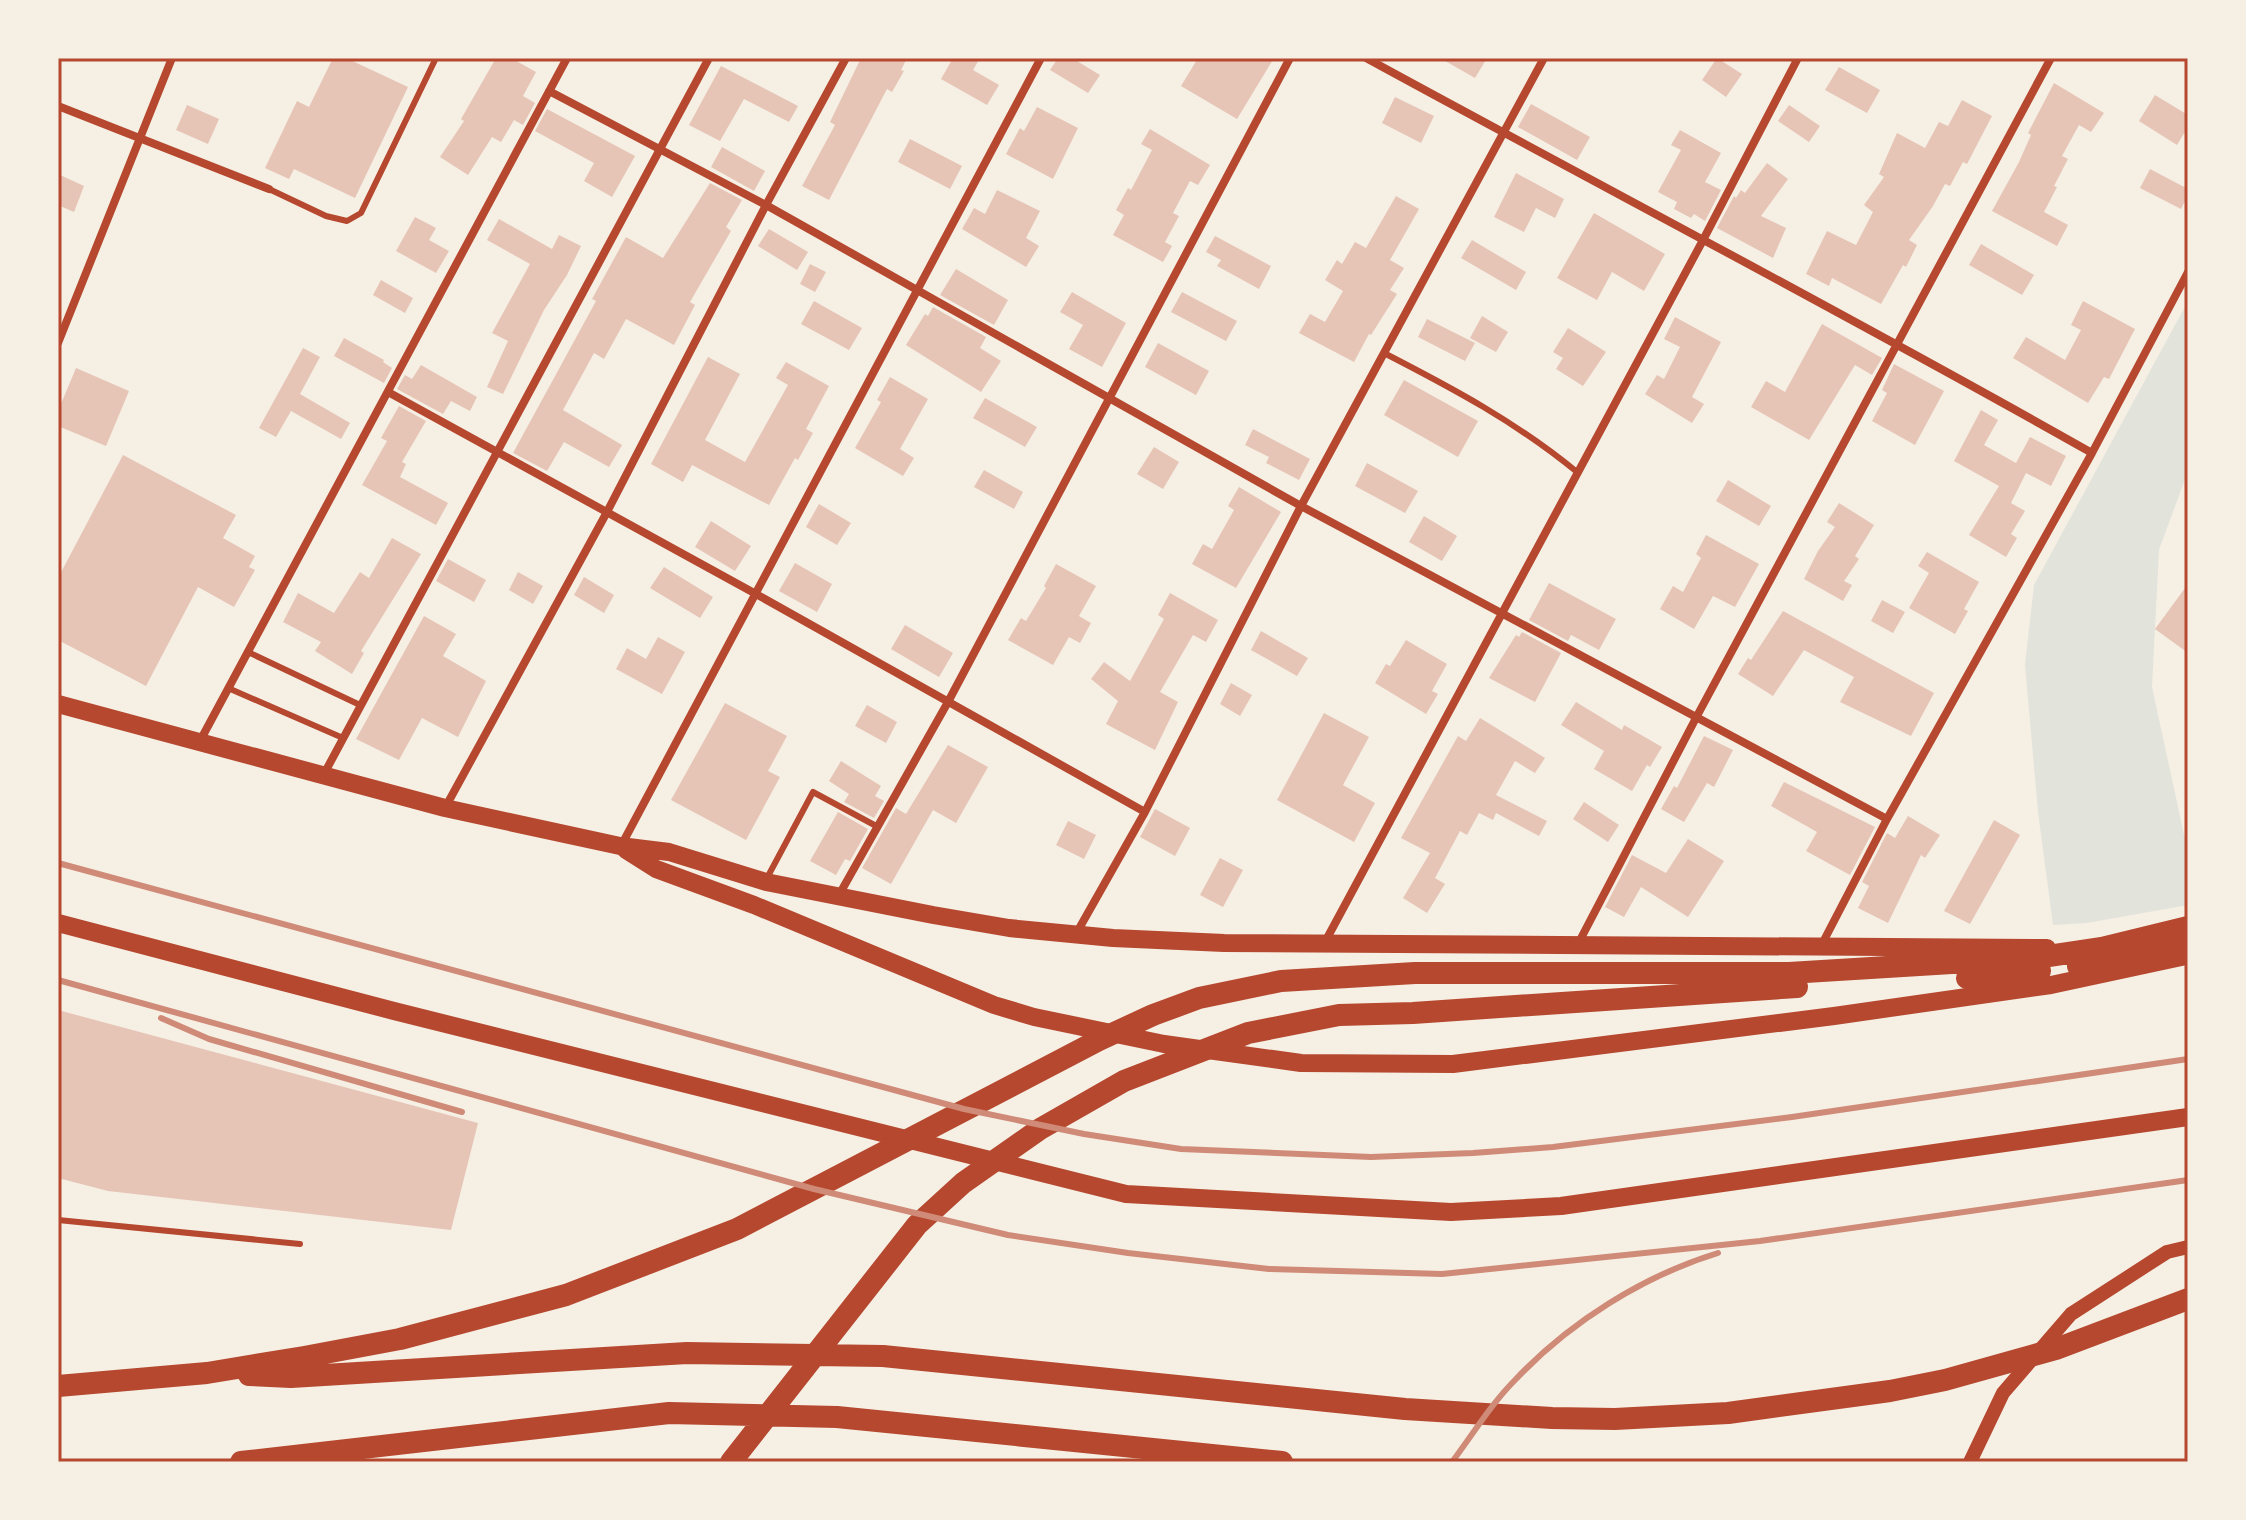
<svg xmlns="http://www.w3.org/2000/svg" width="2246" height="1520" viewBox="0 0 2246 1520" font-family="Arial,sans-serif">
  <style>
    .green { fill: #e2e4dc }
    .building { fill: #e6c5b7 }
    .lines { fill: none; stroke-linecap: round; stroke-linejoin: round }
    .service { stroke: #b5482f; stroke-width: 6 }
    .minor { stroke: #b5482f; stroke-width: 8 }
    .tertiary { stroke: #b5482f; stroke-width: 14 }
    .primary { stroke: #b5482f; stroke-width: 18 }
    .motorway { stroke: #b5482f; stroke-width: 22 }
    .rail { stroke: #cf8b77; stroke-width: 6 }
    .neatline { fill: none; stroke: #b5482f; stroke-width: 3 }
  </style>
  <rect width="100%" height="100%" fill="#f6efe4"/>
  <path class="green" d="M2188,301v170l-29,79 -7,137 36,166v52l-101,18 -34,2 -15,-113 -13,-147 9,-80z"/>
  <path class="building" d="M333,58h13l62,29 -53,111 -61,-29 -5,10 -24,-11 32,-67 12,6z
    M496,58h15l25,14 -13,24 12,7 -12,22 -9,-5 -13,22 -9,-5 -24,38 -28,-18 24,-36 -3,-2z
    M861,58h46l-6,12 3,1 -12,21 -5,-3 -58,111 -27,-14 33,-61 -5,-3z
    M953,58h27l-7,12 26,15 -12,20 -46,-26z
    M1058,58h14l28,17 -12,18 -38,-23z
    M1198,58h76l-37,61 -56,-33z
    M1440,58h47l-12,20z
    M1717,58l25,16 -16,23 -24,-17z
    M721,66l77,40 -9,16 -45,-23 -24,42 -31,-16z
    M1839,67l41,23 -13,23 -42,-23z
    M2054,83l50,30 -13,19 -12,-7 -17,31 6,3 -14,27 3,1 -13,25 24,13 -11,21 -65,-35 27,-49 12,-27 -3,-2z
    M2155,95l33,20v12l-11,18 -38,-24z
    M1395,97l39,19 -13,27 -39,-20z
    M1962,100l30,16 -25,48 -4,-2 -13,24 -5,-2 -12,22 -24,34 8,5 -11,22 -3,-2 -22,39 -49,-26 -3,8 -23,-12 21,-43 29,14 17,-33 -9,-7 20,-28 -5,-3 18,-41 28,15 14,-26 9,4z
    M1531,104l59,33 -13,23 -59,-33z
    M187,105l32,14 -11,25 -32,-14z
    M1789,105l31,21 -11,16 -31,-21z
    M1037,107l41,21 -25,51 -47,-25 14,-26 4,3z
    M547,109l88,47 -23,41 -28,-16 10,-18 -59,-32z
    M1150,129l60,36 -12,20 -8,-4 -17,32 6,3 -14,26 7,4 -9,16 -50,-27 11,-20 -8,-5 12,-22 3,2 21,-40 -11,-6z
    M1680,130l41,23 -16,29 16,8 -16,31 -11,-7 -3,4 -17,-9 3,-7 -19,-10 23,-42 -10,-5z
    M910,139l52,27 -12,23 -52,-27z
    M722,147l43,24 -11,20 -43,-24z
    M1767,163l21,16 -27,37 25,12 -13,30 -56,-30 17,-32 2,2 5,-8 4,3z
    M2150,169l38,20v6l-7,14 -41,-21z
    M1516,173l48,26 -9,19 -19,-10 -12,24 -30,-15z
    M58,174l26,12 -10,26 -16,-7z
    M710,183l32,17 -16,27 5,4 -41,71 5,3 -21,40 -48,-26 -22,40 -10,-6 -31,57 59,35 -13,22 -45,-25 -17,29 -34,-18 83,-152 -4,-2 34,-62 37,21z
    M997,190l43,21 -14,27 13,8 -13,21 -64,-38 12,-21 11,6z
    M1396,196l23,13 -29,51 14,8 -14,22 7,4 -26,41 -2,-1 -15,28 -55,-29 11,-19 15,8 18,-31 -18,-11 12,-20 5,4 13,-22 11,6z
    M1594,213l71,41 -21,37 -32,-19 -15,28 -40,-22z
    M415,217l21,11 -7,12 20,11 -13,22 -40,-22z
    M499,219l53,30 7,-14 22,11 -14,29 -23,35 -41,84 -16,-7 21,-46 -16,-8 38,-69 -43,-24z
    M769,229l39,23 -11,18 -39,-24z
    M1215,236l56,30 -12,23 -42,-23 4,-6 -15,-8z
    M1472,240l54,32 -10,18 -55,-32z
    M1981,244l53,31 -12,20 -53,-30z
    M810,264l16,8 -11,20 -15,-8z
    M956,269l52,31 -14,25 -54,-30z
    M381,280l32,18 -8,15 -32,-18z
    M1072,292l54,31 -24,44 -33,-18 14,-24 -23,-13z
    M1182,292l55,29 -11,20 -55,-29z
    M814,301l48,27 -13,22 -48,-26z
    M2083,301l52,28 -26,50 -5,-2 -16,26 -75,-45 13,-21 39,23 16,-30 -10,-5z
    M933,307l53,30 -6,11 21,13 -20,31 -75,-47 19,-31 3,2z
    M1482,316l26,16 -12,20 -26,-14z
    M1675,317l46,25 -29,55 12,7 -12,19 -47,-29 12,-19 7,4 16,-32 -16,-8z
    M1427,319l48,24 -10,18 -47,-24z
    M1822,324l60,34 -10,17 -17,-10 -46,75 -58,-33 15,-26 19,11z
    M1568,328l38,24 -23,34 -27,-17 7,-11 -10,-6z
    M344,338l40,22 -1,2 9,6 -8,15 -50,-27z
    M1158,343l51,28 -13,24 -51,-28z
    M303,348l17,9 -20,37 50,29 -9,16 -50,-28 -15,26 -17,-9z
    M708,357l32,17 -35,66 40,22 43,-77 -12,-7 10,-16 43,24 -23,43 7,4 -15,27 -3,-2 -26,47 -77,-40 -9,17 -32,-18z
    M1894,364l50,27 -29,54 -43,-24 15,-28 -5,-3z
    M421,365l56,32 -7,14 -19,-10 -8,13 -46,-25 8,-14 7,4z
    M76,368l53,23 -23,55 -48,-20v-15z
    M890,377l38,22 -28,50 14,9 -11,18 -48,-28 26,-46 -4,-2z
    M1404,380l74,41 -20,36 -74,-42z
    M985,398l52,29 -12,20 -52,-29z
    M399,406l27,15 -24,41 4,2 -6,13 48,26 -12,22 -74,-40 25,-44 -6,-3z
    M1981,410l17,10 -14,25 32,18 14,-26 36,19 -15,30 -25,-13 -15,30 14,8 -14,23 6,4 -11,19 -37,-22 30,-49 -45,-25z
    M1253,429l57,30 -11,21 -33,-17 3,-6 -24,-12z
    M1154,447l25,15 -16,27 -26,-15z
    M123,455l113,60 -13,23 32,18 -6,11 6,3 -21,37 -36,-20 -52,99 -88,-46v-62z
    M1367,463l51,28 -13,22 -50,-27z
    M984,470l39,22 -9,17 -40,-22z
    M1728,480l43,26 -12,20 -43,-25z
    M1239,487l42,25 -45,76 -44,-24 11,-20 9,5 22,-39 -6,-4z
    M1839,503l35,22 -19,31 4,3 -15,22 8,4 -9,16 -39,-22 14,-28 17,-24 -8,-5z
    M819,504l32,19 -14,22 -31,-18z
    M1424,516l33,20 -15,25 -33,-19z
    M711,521l40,25 -16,25 -40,-24z
    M1706,535l53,29 -24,43 -22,-11 -19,33 -34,-20 13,-23 10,6 18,-34 -5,-4z
    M392,538l29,16 -60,97 3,2 -12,21 -37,-23 6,-9 -38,-20 15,-29 36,20 26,-41 9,6z
    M1927,552l52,30 -15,27 4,2 -13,23 -46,-26 20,-35 -11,-7z
    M448,559l38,21 -12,22 -38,-21z
    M795,563l37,21 -15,28 -38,-21z
    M1056,564l40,22 -17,30 12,7 -11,20 -11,-6 -16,28 -45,-25 13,-22 5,3 20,-33 -2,-2z
    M664,567l49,30 -13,21 -50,-30z
    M518,572l25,14 -10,18 -24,-14z
    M584,577l30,18 -10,18 -30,-18z
    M1549,583l67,36 -17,31 -28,-15 -3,6 -39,-21z
    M2188,584v69l-33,-24z
    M1170,593l48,27 -12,22 -13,-7 -33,57 18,10 -23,48 -49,-26 12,-23 -27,-22 13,-17 26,19 34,-62 -6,-4z
    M1882,600l23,12 -12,21 -22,-12z
    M1783,611l151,82 -23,43 -71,-34 14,-25 -50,-27 -31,46 -35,-22 10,-16 3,2z
    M424,616l32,18 -13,22 43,25 -28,56 -36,-19 -23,42 -43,-21z
    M905,625l48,28 -14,24 -48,-28z
    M1261,631l47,27 -11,18 -46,-26z
    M1522,632l39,21 -26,49 -46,-24 27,-43 3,2z
    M658,637l27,15 -23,42 -46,-25 11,-21 19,11z
    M1406,640l41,24 -15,27 6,3 -12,20 -51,-31 11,-19 4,2z
    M1231,683l21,12 -12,21 -20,-12z
    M1576,702l46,28 2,-5 38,22 -12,20 -3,-2 -15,26 -38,-22 10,-18 -43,-26z
    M725,703l62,33 -19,35 12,6 -34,63 -75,-40z
    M867,705l30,17 -11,21 -31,-17z
    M1324,713l45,24 -26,48 32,18 -21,39 -77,-42z
    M1480,718l65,40 -10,15 -20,-12 -19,34 51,26 -8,15 -43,-23 -3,7 -14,-7 -12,22 -7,-4 -25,47 10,6 -18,29 -24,-15 27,-45 -29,-15 57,-102 8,5z
    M1704,736l29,14 -19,37 -7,-4 -23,39 -23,-13 13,-23 3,2z
    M948,745l40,22 -32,56 -23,-13 -42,74 -29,-16 34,-60 10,6z
    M841,761l40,25 -6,10 9,5 -10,17 -30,-16 5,-8 -20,-13z
    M1784,782l91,45 -25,48 -44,-24 11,-19 -46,-26z
    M1584,802l35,23 -11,17 -35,-23z
    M1155,809l35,19 -15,28 -35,-19z
    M838,812l30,17 -18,32 -5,-2 -9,16 -26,-14z
    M1908,816l32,19 -15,23 -4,-3 -33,68 -30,-15 11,-22 -7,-4 25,-49 8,5z
    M1994,820l26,15 -50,89 -26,-13z
    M1068,821l28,14 -12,24 -28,-14z
    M1688,839l36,22 -36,56 -47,-30 -17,30 -19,-10 27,-52 34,18z
    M1220,858l23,12 -20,37 -23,-12z
    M58,1010l420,113 -27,107 -343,-39 -50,-13z"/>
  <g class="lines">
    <path class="service" d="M269,189l57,27 21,5 14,-8 75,-155
      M1384,353c70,36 132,69 193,119
      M248,652l112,53
      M228,688l115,50
      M767,878l46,-86 65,35
      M58,1220l242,24"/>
    <path class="minor" d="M1366,58c242,132 486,259 726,395
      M549,91l217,114 535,301 586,313
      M58,106l211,83
      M58,343l114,-285
      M388,392l368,202 389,218
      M200,741l367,-683
      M324,774l385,-716
      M445,808l162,-296 159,-307 80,-147
      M621,846l420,-788
      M839,895l109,-193 342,-644
      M1076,934l69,-122 156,-306 243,-448
      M1325,942l377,-700 96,-184
      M1578,944l119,-228 354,-658
      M1821,946l66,-127 205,-366 96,-181"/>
    <path class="tertiary" d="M1970,1462l33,-69 68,-79 96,-62 21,-5"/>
    <path class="primary" d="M58,704l387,104 175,38 49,6 97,30 167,33 76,13 104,10 111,5 823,5
      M626,850l30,19 98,36 240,100 40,12 130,27 137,19 152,1 381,-48 217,-31 135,-29
      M58,923l336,88 732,183 325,18 110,-6 627,-89"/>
    <path class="motorway" d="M2078,966l110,-20
      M1967,978l73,-7
      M249,1375l42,2 396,-24 196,3 522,53 147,9 63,1 113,-6 162,-22 55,-11 111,-31 132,-50
      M58,1386l149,-13 97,-16 96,-18 166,-44 171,-66 362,-189 54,-25 46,-17 82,-17 134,-8h374l246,-15 67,-10 86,-21
      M241,1462l428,-49 168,4 445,45
      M731,1462l186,-237 46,-42 77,-54 84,-48 124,-48 91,-18 74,-2 384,-26"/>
    <path class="rail" d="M58,863l906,246 120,25 97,15 190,8 102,-4 80,-6 239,-30 396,-58
      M58,980l756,209 194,46 120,18 141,16 173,5 318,-33 428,-61
      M161,1018l48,21 253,73
      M1452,1462c21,-28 39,-58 64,-83 54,-57 127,-103 202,-126"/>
  </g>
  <rect width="2246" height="1520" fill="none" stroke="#f6efe4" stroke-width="120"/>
  <rect x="60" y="60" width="2126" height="1400" class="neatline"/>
</svg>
